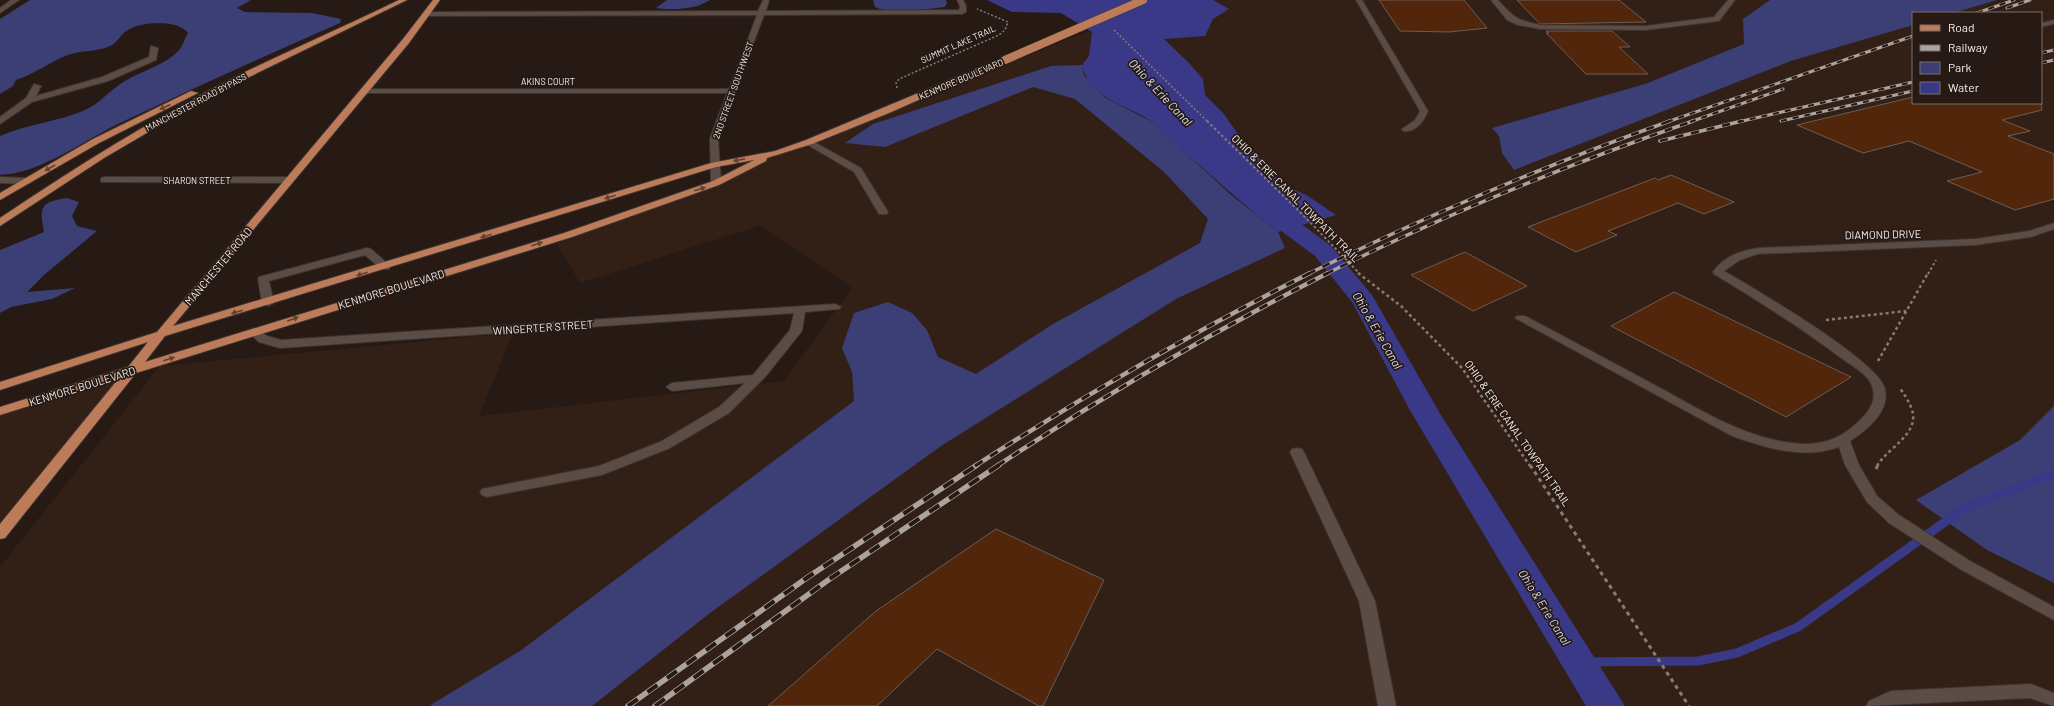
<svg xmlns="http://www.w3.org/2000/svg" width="2054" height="706" viewBox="0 0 2054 706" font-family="Barlow,sans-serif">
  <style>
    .built { fill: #322017; fill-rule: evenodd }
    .green { fill: #3c3e76 }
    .water { fill: #3a3987 }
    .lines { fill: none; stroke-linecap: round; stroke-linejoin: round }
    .stream { stroke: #3a3987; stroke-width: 9 }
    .canal { fill: #3a3987; fill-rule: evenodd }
    .building { fill: #52260b; stroke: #6c5d55 }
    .minor-casing { stroke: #3d3330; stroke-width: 2 }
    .major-casing { stroke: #3d3330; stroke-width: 2 }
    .path-far3 { stroke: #877b76; stroke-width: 1.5; stroke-dasharray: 2 2; stroke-linecap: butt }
    .path-far2 { stroke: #877b76; stroke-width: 2; stroke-dasharray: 2.5 2.5; stroke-linecap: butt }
    .path-far1 { stroke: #877b76; stroke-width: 2.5; stroke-dasharray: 3 3; stroke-linecap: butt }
    .path { stroke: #877b76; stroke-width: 3; stroke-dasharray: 4 4; stroke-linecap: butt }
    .minor { fill: #5b4d45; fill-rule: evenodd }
    .major { fill: #bd7c59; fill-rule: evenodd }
    .rail-far3-casing { stroke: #ada39e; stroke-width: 3 }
    .rail-far2-casing { stroke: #ada39e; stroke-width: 3.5 }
    .rail-far1-casing { stroke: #ada39e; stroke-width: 4.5 }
    .rail-casing { stroke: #ada39e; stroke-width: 5.5 }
    .rail-far3 { stroke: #271a14; stroke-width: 2; stroke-dasharray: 6; stroke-linecap: butt }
    .rail-far2 { stroke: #271a14; stroke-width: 2.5; stroke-dasharray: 8; stroke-linecap: butt }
    .rail-far1 { stroke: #271a14; stroke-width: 3; stroke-dasharray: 9; stroke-linecap: butt }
    .rail { stroke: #271a14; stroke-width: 4; stroke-dasharray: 12; stroke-linecap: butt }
    .major-bridge-casing { stroke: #3d3330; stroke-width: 9; stroke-linecap: butt }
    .major-bridge { stroke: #bd7c59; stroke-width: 8 }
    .oneway { fill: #634130 }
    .labels { text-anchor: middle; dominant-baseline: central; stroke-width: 3.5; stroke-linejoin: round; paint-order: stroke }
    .far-street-label { font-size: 9px; fill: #f6ede9; stroke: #271a14 }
    .street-label { font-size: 11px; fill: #f6ede9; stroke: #271a14 }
    .water-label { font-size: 12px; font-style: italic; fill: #d7daf1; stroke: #271a14 }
  </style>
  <rect width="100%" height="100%" fill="#271a14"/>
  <path class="built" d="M1166,0h888v706h-2054v-139l160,-201 353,-33 -34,83 305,-35 68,-93 -91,-63 -181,58 -23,-39zM1913,13h128v90h-128z
    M132,370l-132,164v-123z"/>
  <path class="green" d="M30,0h221l-14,8 8,4 67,1 29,6 -1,4c-73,32 -146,65 -218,99 -38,18 -80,51 -122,53v-39c27,-12 58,-14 85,-26 14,-6 22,-17 34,-25 17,-13 47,-19 61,-36 3,-4 5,-11 8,-16 -11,-14 -49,-12 -63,-1 -5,4 -9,12 -15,14 -14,6 -28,4 -42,9 -19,7 -33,19 -52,25l-3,6 -13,8v-75z
    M667,0h43c-15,10 -37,10 -54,8z
    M873,0h73l1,3 -2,4c-18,2 -54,8 -70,0z
    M1770,0h227l-44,13h-40v12l-122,36 -277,109 -12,-17 -3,-17 -7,-8 153,-44 99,-40 -1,-25z
    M1082,65l2,10 20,22 48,25 78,72 48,38 7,16 -109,51 -235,147 -231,167 -118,93h-163l91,-55 334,-250 -2,-29 -10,-24 12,-35 34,-11 24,11 15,17 11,27 38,17 77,-50 147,-81 8,-24 -44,-47 -89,-73 -42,-12 -148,60 -40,-4 28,-19 178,-58z
    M67,198l12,4 -7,14 5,10 20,5 -53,44 -17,17 48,-4 -23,11 -41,8 -11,6v-63l44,-18c-5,-26 -3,-30 23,-34z
    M2054,406v177l-67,-33 -71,-50 104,-60z"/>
  <path class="water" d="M987,0h226l16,9 -16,10 -8,17 -41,3 25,24 14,16 2,16 18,18 15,21 43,49 27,13 28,19 -58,17c-36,-28 -69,-59 -104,-89 -8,-6 -14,-15 -22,-21 -25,-18 -62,-22 -70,-57l7,-9 3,-24 -31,-19 -49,-1z"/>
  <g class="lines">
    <path class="stream" d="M1579,662l119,-1 39,-8 61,-26 165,-118 91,-36"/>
    <path class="canal" d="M1266,199l8,1 11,12 46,34 41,49 67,117 186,294h-39l-175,-294 -59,-110 -37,-46 -46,-34 -14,-17 3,-5z"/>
  </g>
  <path class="building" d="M1379,0h85l23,28 -38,4 -49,-1z
    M1517,0h102l27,22 -106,2z
    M1546,31h66l18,16h-11l29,27h-62l-40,-41h3z
    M1913,97v6h128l1,7 -40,10 28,11 -22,5 46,18v45l-39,11 -68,-29 35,-9 -73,-31 -46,12 -66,-28z
    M1671,175l63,27 -30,12 -26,-11 -70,28 9,4 -41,17 -48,-25 127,-49 3,2z
    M1465,252l62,34 -54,25 -62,-36z
    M1674,292l177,85 -65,40 -175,-91z
    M996,529l108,51 -61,126h-4l-102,-57 -60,57h-109l108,-95z"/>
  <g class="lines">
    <defs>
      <path id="minor" d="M11,0h8l-19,13v-5z
        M763,0h6l-3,11 193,-1 1,-4 -3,-6h6l3,6v6l-4,2 -198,1 -46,123 3,45 -5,3 -5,-3 -1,-45 17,-45h-363l-4,-2 4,-2h365l28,-74 -331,1 -4,-2 4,-2 332,-1z
        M1356,0h6l66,111c-4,10 -12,22 -25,20l-1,-2 13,-9 5,-9z
        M1491,0h7c16,18 19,20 42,25l106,1 68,-9 14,-17h7l-16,21 -73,9 -106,-1 -22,-4 -11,-5z
        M2054,20v4l-13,3v-4z
        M151,46l7,2 -2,12 -48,21 -76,21 -32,22v-7l26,-19 8,-14 7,2 -5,10 66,-19 47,-20z
        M809,139l52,29 27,44 -1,2h-8l-25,-42 -48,-28v-4z
        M0,177l28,1 5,3 -5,3 -28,-1z
        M104,177h186l5,3 -5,3 -189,-1v-4z
        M2054,223v6l-23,8 -56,8 -217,9 -18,6 -16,11c29,17 155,90 161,118 5,23 -18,41 -35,52l9,24 18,31 22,19 71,46 84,46v13l-94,-51 -71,-46 -22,-21 -22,-37 -6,-18c-35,13 -73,1 -107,-11l-217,-118 2,-2h8c47,25 93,49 139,74 36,20 71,41 111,50 27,6 52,7 75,-11 12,-10 29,-24 22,-43 -4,-12 -21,-21 -31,-28 -41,-31 -83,-57 -127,-84l-1,-2c11,-16 27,-21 45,-24l217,-9 54,-8z
        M367,248l4,1 18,16 1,2 -1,2h-8l-16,-14 -96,26 5,22 -6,3 -6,-3 -4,-24 1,-2z
        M835,304l6,3 -2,2 -34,3 -3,19 -36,45 -37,37 -59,35 -68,27 -115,22 -5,-2 -2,-3 2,-3 117,-23 61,-24 59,-35 26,-24 -73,8 -6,-4 6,-4 81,-8 37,-45 4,-17 -514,35 -21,-6 -11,-10 6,-4 13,8 14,4z
        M1297,448l5,1 2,3 71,149 21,105h-18l-19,-105 -69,-149 2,-3z
        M2031,684l23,9v13l-24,-8 -164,8 3,-5 22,-10z"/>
      <path id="major" d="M399,0h8l-162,79 -71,38 -70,41 -104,68v-8c77,-52 156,-101 239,-143 53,-26 107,-49 160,-75z
        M433,0h7l-31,43 -236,283 538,-163 64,-12 31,-11 196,-82 7,2 -120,53 -77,31 -45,14 -1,3 -47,24 -147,52 -436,136 -131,165 -5,1v-15l119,-146 -119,37v-8l128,-40 20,-25 -148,48v-8l157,-50 246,-293zM754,160l-41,21 -149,52 -419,129 20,-26 551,-169z
        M191,91l7,2 -99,50 -99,57v-7l93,-54z"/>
    </defs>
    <use href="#minor" class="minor-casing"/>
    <use href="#major" class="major-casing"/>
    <path class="path-far3" d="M1114,30l94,92
      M897,88l-1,-5 3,-4 100,-44 6,-5 3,-8 -31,-13"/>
    <path class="path-far2" d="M1207,121l101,99 52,54
      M1928,274l8,-14"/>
    <path class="path-far1" d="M1358,273l43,33 61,62 68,98
      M1826,320l80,-9
      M1878,361l50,-88
      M1877,466c4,-7 9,-11 14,-16 27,-24 29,-34 8,-63"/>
    <path class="path" d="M1530,465l159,241
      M1876,469l2,-4"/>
    <use href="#minor" class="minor"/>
    <use href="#major" class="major"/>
    <defs>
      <path id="rail-far3" d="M2007,8l23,-8
        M1977,13l37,-13
        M2041,53l13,-3
        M2041,63l13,-3
        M1781,121l132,-30
        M1667,122l246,-86
        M1690,122l93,-33
        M1738,122l175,-40"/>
      <path id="rail-far2" d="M1660,141l82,-20
        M1308,274c118,-58 238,-109 362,-153
        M1326,274c119,-60 241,-109 367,-153"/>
      <path id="rail-far1" d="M975,466c108,-70 220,-135 335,-193
        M997,466c106,-70 217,-135 331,-193"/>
      <path id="rail" d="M628,706l180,-129 169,-112
        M655,706l176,-128 168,-113"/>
    </defs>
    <use href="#rail-far3" class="rail-far3-casing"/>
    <use href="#rail-far2" class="rail-far2-casing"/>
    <use href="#rail-far1" class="rail-far1-casing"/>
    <use href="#rail" class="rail-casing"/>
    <use href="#rail-far3" class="rail-far3"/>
    <use href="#rail-far2" class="rail-far2"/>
    <use href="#rail-far1" class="rail-far1"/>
    <use href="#rail" class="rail"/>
    <defs>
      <path id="major-bridge" d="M1005,60l138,-60"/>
    </defs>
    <use href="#major-bridge" class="major-bridge-casing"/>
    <use href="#major-bridge" class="major-bridge"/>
  </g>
  <defs><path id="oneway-solid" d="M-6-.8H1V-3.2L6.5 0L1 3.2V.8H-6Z"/></defs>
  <g class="oneway">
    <use href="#oneway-solid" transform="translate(165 107) rotate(155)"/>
    <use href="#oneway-solid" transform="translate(739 160) rotate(169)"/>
    <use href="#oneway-solid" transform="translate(50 168) rotate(150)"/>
    <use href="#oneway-solid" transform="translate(700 189) rotate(-18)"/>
    <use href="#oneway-solid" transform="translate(610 197) rotate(163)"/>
    <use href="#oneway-solid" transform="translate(486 236) rotate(163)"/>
    <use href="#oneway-solid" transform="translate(537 244) rotate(-17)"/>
    <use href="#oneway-solid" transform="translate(362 274) rotate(163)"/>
    <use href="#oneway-solid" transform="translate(237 312) rotate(164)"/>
    <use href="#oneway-solid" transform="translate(293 319) rotate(-20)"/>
    <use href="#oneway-solid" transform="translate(169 359) rotate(-17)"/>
  </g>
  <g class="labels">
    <g class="far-street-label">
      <text transform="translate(958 44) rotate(-24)">SUMMIT LAKE TRAIL</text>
      <text transform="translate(961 79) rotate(-23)">KENMORE BOULEVARD</text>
      <text x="548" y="81">AKINS COURT</text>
      <text transform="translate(733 90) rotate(-70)">2ND STREET SOUTHWEST</text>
      <text transform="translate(196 102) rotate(-28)">MANCHESTER ROAD BYPASS</text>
      <text x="197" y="180">SHARON STREET</text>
    </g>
    <g class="street-label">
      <text transform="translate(1296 198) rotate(45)">OHIO &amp; ERIE CANAL TOWPATH TRAIL</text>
      <text transform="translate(1883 234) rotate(-1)">DIAMOND DRIVE</text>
      <text transform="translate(218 266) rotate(-50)">MANCHESTER ROAD</text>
      <text transform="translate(391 289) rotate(-17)">KENMORE BOULEVARD</text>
      <text transform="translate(543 327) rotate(-4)">WINGERTER STREET</text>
      <text transform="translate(82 386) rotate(-17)">KENMORE BOULEVARD</text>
      <text transform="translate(1518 433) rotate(55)">OHIO &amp; ERIE CANAL TOWPATH TRAIL</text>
    </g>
    <g class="water-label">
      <text transform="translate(1161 92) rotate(47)">Ohio &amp; Erie Canal</text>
      <text transform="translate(1378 330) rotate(60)">Ohio &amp; Erie Canal</text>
      <text transform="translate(1545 607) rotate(58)">Ohio &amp; Erie Canal</text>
    </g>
  </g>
  <rect x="1912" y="12" width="130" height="92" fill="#271a14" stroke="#7a6e69"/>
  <rect x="1920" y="25" width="20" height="6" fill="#bd7c59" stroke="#7a6e69"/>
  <text x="1948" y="32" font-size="12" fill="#f6ede9">Road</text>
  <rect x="1920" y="45" width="20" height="6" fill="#ada39e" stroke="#7a6e69"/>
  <text x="1948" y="52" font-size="12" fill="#f6ede9">Railway</text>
  <rect x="1920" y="62" width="20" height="12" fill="#3c3e76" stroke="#7a6e69"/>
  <text x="1948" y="72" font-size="12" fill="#f6ede9">Park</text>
  <rect x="1920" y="82" width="20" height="12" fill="#3a3987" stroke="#7a6e69"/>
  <text x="1948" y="92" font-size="12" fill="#f6ede9">Water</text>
</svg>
